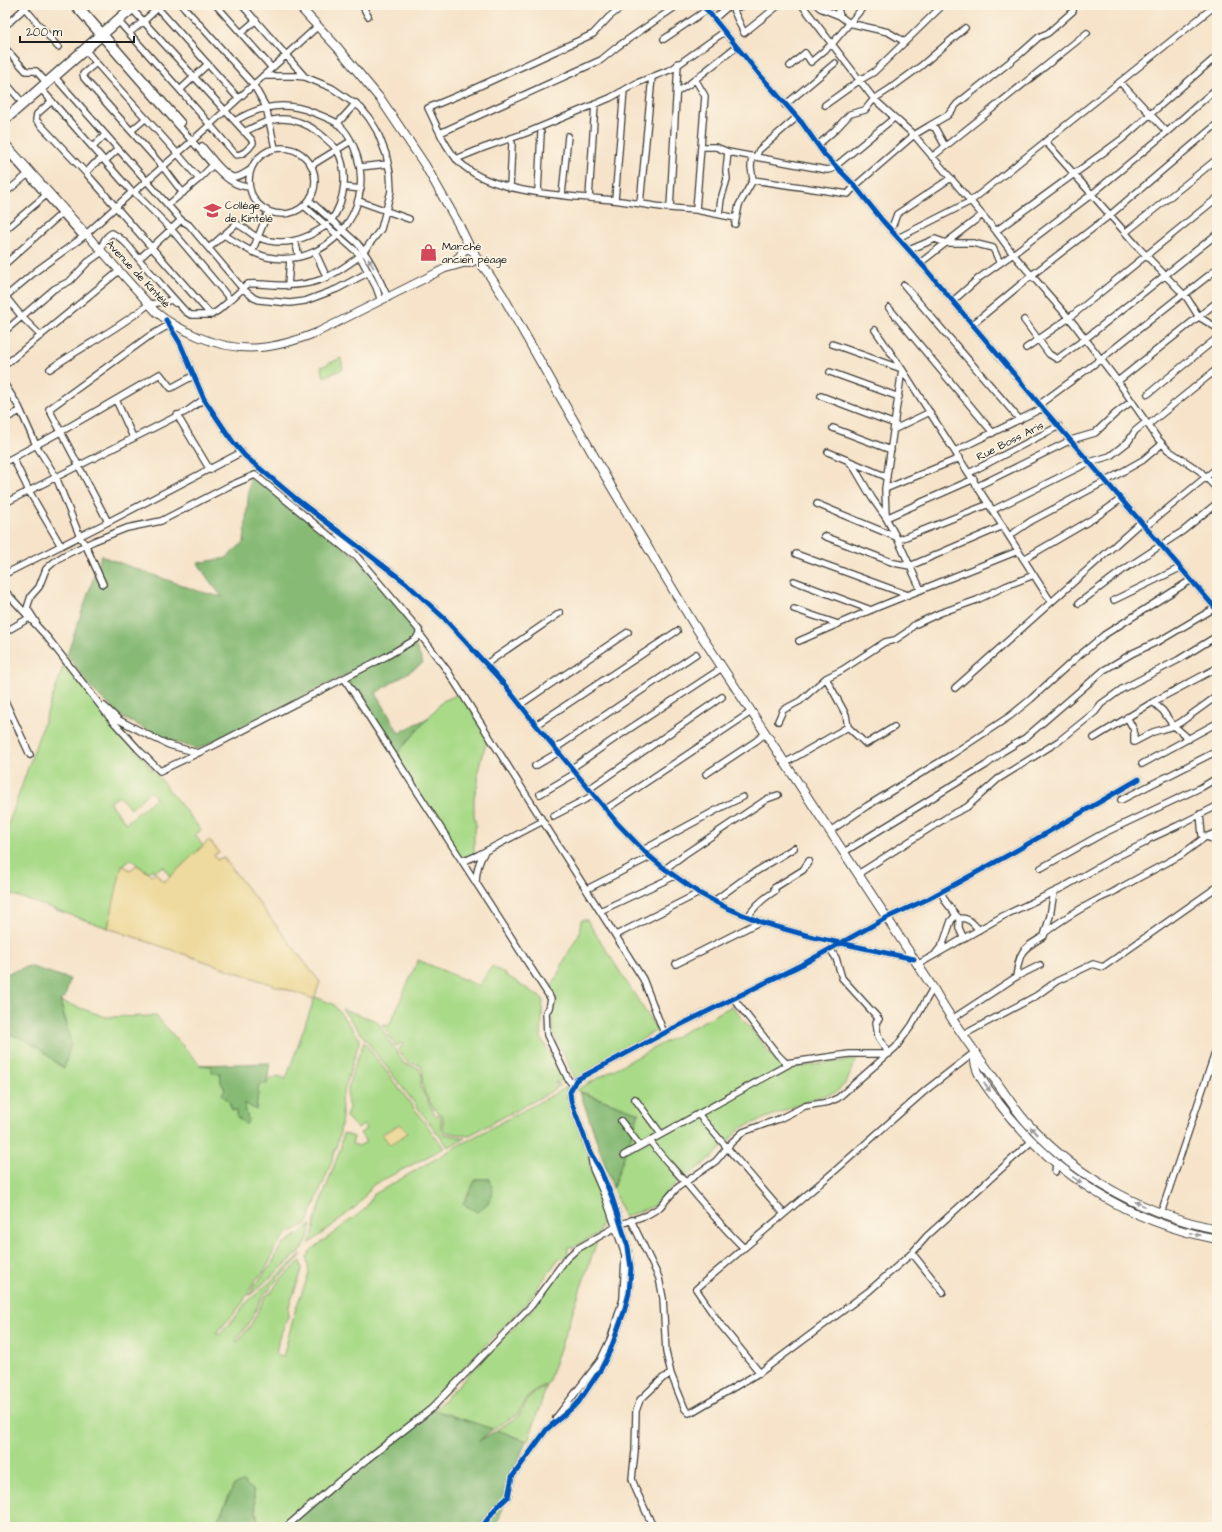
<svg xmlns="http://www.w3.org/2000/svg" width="1222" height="1532" viewBox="0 0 1222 1532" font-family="'Architects Daughter',sans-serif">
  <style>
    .green { fill: #a9da88; stroke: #627b52; fill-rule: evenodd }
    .forest { fill: #86ba74; stroke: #516b48 }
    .sand { fill: #eeda9e; stroke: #857b5d }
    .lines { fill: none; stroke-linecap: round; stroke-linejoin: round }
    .minor-casing { stroke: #3d3a36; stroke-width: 8 }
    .major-casing { stroke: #3d3a36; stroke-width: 9 }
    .highway-casing { stroke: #3d3a36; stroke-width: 10 }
    .minor { stroke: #fff; stroke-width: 5.5 }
    .major { stroke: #fff; stroke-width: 7 }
    .highway { stroke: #fff; stroke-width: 8 }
    .cycleway-casing { stroke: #fcf5e5; stroke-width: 8 }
    .cycleway { stroke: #0057b8; stroke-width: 5 }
    .oneway { fill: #999 }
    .labels { text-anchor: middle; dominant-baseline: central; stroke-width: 3.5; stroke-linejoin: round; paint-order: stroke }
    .poi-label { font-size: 11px; fill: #1c1c1c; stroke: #fcf5e5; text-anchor: start }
    .street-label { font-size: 11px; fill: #1c1c1c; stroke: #fcf5e5 }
  </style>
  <rect width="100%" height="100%" fill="#fcf5e5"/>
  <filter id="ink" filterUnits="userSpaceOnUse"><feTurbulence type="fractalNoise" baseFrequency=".025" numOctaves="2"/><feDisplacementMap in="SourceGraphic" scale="8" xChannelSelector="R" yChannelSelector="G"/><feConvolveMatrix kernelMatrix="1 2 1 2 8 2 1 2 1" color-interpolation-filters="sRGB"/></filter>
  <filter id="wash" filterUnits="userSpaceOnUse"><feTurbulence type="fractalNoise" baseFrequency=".012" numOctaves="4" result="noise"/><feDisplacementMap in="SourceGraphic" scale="16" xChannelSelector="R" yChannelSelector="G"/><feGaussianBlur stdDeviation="0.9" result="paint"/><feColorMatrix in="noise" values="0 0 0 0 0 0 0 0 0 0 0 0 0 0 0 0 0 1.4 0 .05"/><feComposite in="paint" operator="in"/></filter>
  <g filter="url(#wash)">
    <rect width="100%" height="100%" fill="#f6e3c9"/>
    <path class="green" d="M341,358l2,11 -19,8 -3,-10z
      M64,664l92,110 45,56 -6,5 8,11 -33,31 -7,-11 -9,6 -1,-3 -5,3 -11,-7 -5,-6 -9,7h-1l-14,62 -103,-36v-58zM150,791l6,7 -30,25 -17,-20 10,-7 12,13z
      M461,693l28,44 -7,18 -4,16v13l-4,12v19l2,10 -2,11v21l-13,2 -66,-103 48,-55z
      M581,920h6l70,110 -81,50 -22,-46 -3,-18 6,-18 -6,-9 16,-34 12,-21z
      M418,960l61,26 13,-20 51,33 -2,39 23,41 -9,4 6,2 -16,10 -77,41 -22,-4 -3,-4v-12l-6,-3c-5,-8 -12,-17 -14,-26 -3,-8 3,-14 -3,-22 -15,-2 -15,-3 -22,-16l5,-3 -1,-3 -6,3 -14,-22 7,2z
      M315,997l18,7 27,35 -19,61c7,36 -22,89 -34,124l-19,9 -13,14 -5,14 -7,12 -7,6 -13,23 -10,13 -17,18 3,2 21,-23 5,-8 57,-50 -2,3 -29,29 -2,5 -4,1 -14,27 -15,22 2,1 14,-19 14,-28 5,-2 7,-11 22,-21 2,8 -3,10 -10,27 -1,11 -9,21 -3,17 7,2 13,-49 13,-34 -2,-16 3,-7 55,-42 8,-14 90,-52 106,-57 -1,9 21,61 1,12 17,42 -9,24 -26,14 -1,-2 -3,1v6l-6,6 -3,-1 -31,43 -102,106 5,2 -145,118h-27l-6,-37 -19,-5 -16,34 -15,8h-198v-494c28,7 37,17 58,36l4,-45 -7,-23 46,16 50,-1 44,49 10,1 10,8 1,8 4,8 -2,4 6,8 3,8h4l12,10 -4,-18 12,8 3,-26 19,-8 8,3zM476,1179h13l-26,25z
      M732,1006l51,63 74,-10 -11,24 -11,10 -17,4 -77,31 -27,28 -43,32 -17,18 -30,11 -11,-29 26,-75 -63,-23z
      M342,1009l35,12 27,43 15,4 3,8 -2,10 15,29 6,2v11l3,6 21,4 -17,9z
      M364,1042l80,106 -71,37 -15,20 -49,39 4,-10 2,-14 12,-35 14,-38 2,-14 11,4 -2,7 7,2 7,-4 -6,-9 6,-4 -3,-4 -5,4 -12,-12 3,-10c-7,-15 9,-49 15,-65z
      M311,1225l-1,8 -7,16 -54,47 6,-11 17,-21 8,-17z
      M597,1241l-49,142 -19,12 -11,19 -25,15 -59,-19 101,-104 26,-37 16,-17z
      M547,1385l-19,56 -31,-11 22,-14 11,-20z"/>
    <path class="forest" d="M255,475l106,86 58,69 -6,11 10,22 -47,30 23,40 30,-16 -34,39 -51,-78 41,-23 -187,94 -27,-8 -48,-23 -31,-29 -25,-34 34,-99 97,35 24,6 -14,-18 -10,-16 28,-5 18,-16 6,-65z
      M29,966l41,13 -5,18 -5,4 11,42 -7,26c-22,-18 -31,-29 -59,-36v-59z
      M270,1063l-3,21h-8l-3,26 -12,-7 4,17 -2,5 -6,-6 -2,-1 -2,-3v-5h-4l-3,-8 -7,-8 3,-5 -4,-7 -1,-8 -7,-1 -3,-7 -10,-1z
      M580,1092l59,21 -26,75z
      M476,1179h13c9,16 1,24 -12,33l-14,-8z
      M431,1409l62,20 -14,12 18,-11 29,11c-11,28 -19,57 -30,86h-208l50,-45z
      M243,1482l10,8 5,37h-41l-4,-5 7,-6 14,-31z"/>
    <path class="sand" d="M209,840l10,12 -5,3 3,5 6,-3 97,125 -6,17 -206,-71 14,-63 8,5 7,-5 14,10 5,-2 7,9 7,-5z
      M400,1124l8,9 -18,12 -8,-11z"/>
  </g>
  <g filter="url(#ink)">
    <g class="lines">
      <defs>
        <path id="minor" d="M22,5l36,42
          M73,5l140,160c11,11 20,21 36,22
          M79,5l103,118
          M155,5l83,93
          M182,5l71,79 13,23 9,41
          M216,5l55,62
          M242,5l63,72
          M362,5l6,11
          M624,5l-15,12 -16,17 -122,56 -43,18c10,20 18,44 37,59 32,27 106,29 147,33 19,2 39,6 58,8l26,2 40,8
          M701,5l6,5 52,64 43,49 22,31 31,32 27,34 42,47 122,145 171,198
          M802,5l72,94 40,36 11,13 71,83 17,23 61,70 45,59 39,56 10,11 32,21 17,18
          M817,5l3,3 20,8 9,7 39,9 17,10
          M837,5l3,11
          M732,7l1,2 11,-4
          M733,9l11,24 35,-28
          M5,17l5,5
          M714,19l16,-14
          M120,23l60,67 56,65c7,0 13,-6 17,-12l-1,-3 -119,-130
          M5,26l23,-21
          M129,33l15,-12 17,-16
          M241,33l15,-13
          M664,39l50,-34
          M5,48l21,23h10l9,10
          M87,52c36,43 76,83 112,127
          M96,63l-13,11 1,4 79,89 20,26
          M790,66l15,-13 6,9 21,-18 33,-39
          M53,75l128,145 8,5 53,63 12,10 5,2 31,3 15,-2 32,-12 32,-17
          M263,76h32l10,1 27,11 29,20 8,10 8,13 9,23 4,19 1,18 -10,38 -17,22
          M695,79l10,17 -9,114
          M5,82l17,20
          M1120,82l47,50
          M42,90l90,102
          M180,90l28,-26
          M677,92l11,-7 48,-38
          M52,101l-15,13 -1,6 50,53 125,142 8,-5 29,-26c9,-1 18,1 28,1 39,2 54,-7 84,-29
          M785,105l50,-42
          M825,105l35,-25 14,-8 69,-67
          M5,117l127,-112
          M5,122l134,-117
          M337,124l19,-21
          M929,126l19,-11 9,-11 64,-51 18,-16 9,-4 25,-22
          M131,131l14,-12
          M244,132c12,-6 25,-13 38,-13 13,0 27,6 37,14 6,5 14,11 18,17 12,22 8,51 -6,71
          M440,133l161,-73 16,-13 61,-42
          M1046,142l91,104 50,52 12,19 18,11
          M818,145l17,-15 15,-16 15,-4 9,-11 17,-11 30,-22 44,-38
          M202,146c6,7 21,29 31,31 6,1 12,-4 17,-7
          M93,147l12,-12
          M701,147h15l12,5 -2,19 1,8 -6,20 -2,15
          M249 181a33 33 0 1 1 66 0a33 33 0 1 1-66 0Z
          M5,149l78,88
          M728,152l99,18 5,-1 62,-51
          M756,157l3,-7 37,-32
          M932,157l155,-124
          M5,159l5,-4
          M456,159l27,-11 43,-15 84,-35 27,-15 35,-14 52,-37
          M105,161l13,-12
          M312,165l39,-24
          M360,167l28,-3
          M86,173l8,-9 8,-5
          M753,180l95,14 7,-8 59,-51 15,-9 6,2 10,18
          M344,187l17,2
          M510,188l2,-45
          M134,192l37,37 59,70
          M538,192l3,-59
          M5,193l22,-18
          M562,195l6,-59
          M589,198l6,-94
          M309,200l48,43c14,16 22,36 31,55
          M615,200l9,-110
          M359,201l50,18
          M640,204l12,-127
          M168,205l31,-26 14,-14
          M304,206l54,47 18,34 5,14
          M670,208l8,-145
          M735,224l4,-19 14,-25 -2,-13 1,-11
          M5,230l40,-34
          M891,230l6,-16 54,-36
          M996,231l126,-92 95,-83
          M1126,232l91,-73
          M224,235c14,8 28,19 43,22 59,12 108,-45 90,-101 -3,-11 -10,-25 -20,-33 -7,-4 -17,-8 -25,-11 -27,-11 -53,-6 -77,9
          M898,238l73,-37 245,-196
          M295,241l4,16
          M209,248l27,-24c8,2 14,10 21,13 26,11 48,3 70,-12
          M909,250l26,-11 11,4h27l20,5 7,15
          M252,252l16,-40
          M315,252l12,26
          M139,259l42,-39
          M920,263l62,-48
          M5,264l56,-50
          M904,285l116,135
          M288,286l2,-27
          M1184,295l33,-26
          M5,296l17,21 19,19
          M5,297l31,-26 47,-34 49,-45h2l58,-51 126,-115
          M953,301l26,-23 34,-24 79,-60 75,-62 50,-44
          M147,302l5,2 20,-4 3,3
          M889,308l104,125
          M166,320l14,23 24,56 29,43 12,14 50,42 111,85 38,35 60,66 32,41 82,99 30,31 17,14 34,24 28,15 36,15 50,14 101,22
          M1024,320l25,34 8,5 28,-20 132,-105
          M973,324l59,-49 78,-60 107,-91
          M875,330l27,39 149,233
          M5,331l49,-42 16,-8 18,-19 14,-10c-1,-8 3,-15 10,-19 14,7 20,18 30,30 15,16 29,33 44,49l5,3h20
          M832,344l70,25 -17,120 1,29 12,22 23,50
          M1026,348l43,-30 148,-120
          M5,365l114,-94
          M50,369c33,-23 68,-40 99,-65
          M830,372l69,25
          M1118,381l99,-79
          M5,385l14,22 17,38 20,32 24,60 6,9 17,38
          M1148,394l69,-56
          M821,396l74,28
          M116,400l17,37
          M1040,404l61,-45 82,-65
          M177,415l33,55
          M5,419l15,-8
          M1148,425l69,-56
          M833,428l58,22
          M895,429l35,-17
          M955,451l88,-43
          M828,452l59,25
          M13,458l16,33 32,55
          M848,460l7,9 17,29 14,20 88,-39
          M5,462l57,-31 98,-57 11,14 22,-12
          M969,473l90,-47
          M978,486l93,-46 24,-7 20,-19 17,-13
          M885,489l75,-31
          M5,503l182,-92 17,-12
          M817,504l79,33
          M993,510l97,-48 20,-6 18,-14 7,-11 11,-9
          M108,522l-59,-113 99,-72 21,-12
          M1145,527l72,-59
          M338,534l81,96v3l28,37 196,309 21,54
          M824,536l70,27 16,3 93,-40
          M1009,536l22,-15 75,-40 37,-21 19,-16
          M898,540l91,-36
          M796,554l112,41
          M1024,559l72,-42 25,-18
          M5,574l103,-52 134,-70
          M794,581l77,29
          M5,591l42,46 63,81 28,31 22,22 55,-26 172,-89 29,-17 3,-6
          M1114,600l66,-32
          M1079,603l44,-33 60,-39 34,-28
          M794,609l44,15 40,-17 140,-56
          M36,622l-9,-14 4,-12 8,-9 7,-18 8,-7 9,-6 31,-15 33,-13 34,-7 68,-35 26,-11 98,80
          M5,632l24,-14
          M799,641l39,-17
          M486,664l74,-51
          M344,678l207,321 -2,9 -3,4 1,23 21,44 5,6
          M826,678l20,37 2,12
          M955,688l186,-166
          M5,701l25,54
          M1153,702l10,9 9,13 17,15
          M521,704l107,-72
          M104,706l15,14 35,18 15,7 29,8
          M1127,717l7,13v12l19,-10 21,-6 7,-4 36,-26
          M778,721l5,-11 17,-9 26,-23 16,-8 43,-28 10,-2 12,-8 7,-7 26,-12 37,-13 29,-14 28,-11
          M536,725l141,-94
          M1094,738l59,-36 64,-34
          M556,748l140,-94
          M785,763l63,-36 18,17 28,-17
          M1142,764l75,-41
          M535,766l24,-14
          M572,768l48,-33 102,-67
          M706,774l50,-33 10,-8
          M589,789l133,-92
          M540,794l36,-21
          M1121,800l96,-49
          M606,809l145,-97
          M1200,814l2,21 15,6
          M553,816l41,-21
          M830,831l37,-25 84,-51 59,-39 21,-17 44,-40 29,-24 87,-55
          M643,850l79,-43 21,-10
          M844,852l142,-87 16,-13 23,-14 79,-68 29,-17 28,-13 54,-32
          M461,859l6,1 11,-5 65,-34
          M1041,868l61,-34 100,-47 15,-9
          M665,869l20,-15 82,-55 11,-4
          M858,874l91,-58 18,-9 31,-28 61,-38 36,-29 6,-8 21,-15 56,-29 39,-24
          M476,883c0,-12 2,-20 8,-30
          M587,889l63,-32
          M714,901l30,-22 50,-31
          M600,911l75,-35
          M956,915l3,3v10l5,11
          M748,917c6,-11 16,-19 27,-26l-1,-3 29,-18 6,-9
          M959,918c10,0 13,4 20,12
          M1046,932c15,-12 32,-22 49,-31 8,-5 17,-7 25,-13l61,-33 23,-17 13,-6
          M616,935l83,-42
          M830,949l6,9 6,20 37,41 -3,3 2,14 11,18
          M936,953l7,-9 8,-23 5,-6 -10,-13 -5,-10
          M676,964l83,-42
          M917,965l86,-49 59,-28 54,-31 29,-14 4,-4 28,-13 40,-20
          M1016,977c4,-27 5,-27 28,-41l6,-20 4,-24
          M734,999l44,56 8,8 63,-9h40
          M952,1019l64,-42 24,-12
          M963,1035l73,-39 21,-15 36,-17 10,3 114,-80
          M635,1099l26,35
          M698,1114l86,100
          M621,1121l19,25
          M650,1141c11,15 24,28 36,42 19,23 36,44 58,65
          M624,1155l165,-91
          M1055,1172l1,-8
          M1161,1213l56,-166
          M631,1220l28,58 4,20 3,54 5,22 14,35 4,4 3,-1 70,-41 107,-80 43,-38 15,-17 105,-95
          M912,1253l31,39
          M760,1373l-40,-49 -24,-35 141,-120 89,-79 49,-38
          M556,1418l44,-57 11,-23 12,-39 2,-44 -19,-56 -13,-30 -2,-13
          M286,1527l52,-45 93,-73 100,-103 35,-47 11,-10 44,-25 26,-9 12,-7 18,-20 39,-27 15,-18 12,-11 36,-13 26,-13 24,-4 9,-4 58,-51 16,-22 21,-37
          M482,1527l13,-18 13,-12 4,-20 35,-48 31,-26 23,-34 9,-18 14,-39 5,-19 2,-25 -3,-21 -16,-50 -12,-28 -10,-17 -19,-51 -1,-9 6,-12 96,-51 131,-65 83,-46 42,-19 84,-46 127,-74
          M653,1527l-17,-37 -4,-11 3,-28 1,-40 4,-11 23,-22 8,-4"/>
        <path id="major" d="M5,143l151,169c13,11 27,18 43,25 43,18 77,12 119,-5l126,-63 21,-6
          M447,266l14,-11"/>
        <path id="highway" d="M298,5l40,43 44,53 43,64 34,60 12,25
          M461 256a7 7 0 1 1 14 0a7 7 0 1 1-14 0Z
          M475,256l13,17 15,23 108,190 82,137 240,365c19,33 41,63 63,93 11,16 22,33 35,46 49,53 116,88 186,102
          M975,1052c-3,19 12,35 23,50 55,72 129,120 219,137"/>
      </defs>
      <use href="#minor" class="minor-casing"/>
      <use href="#major" class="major-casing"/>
      <use href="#highway" class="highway-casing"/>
      <use href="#minor" class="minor"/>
      <use href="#major" class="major"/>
      <use href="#highway" class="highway"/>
      <defs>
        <path id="cycleway" d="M701,5l6,5 52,64 43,49 22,31 31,32 27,34 42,47 122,145 171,198
          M166,320l14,23 24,56 29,43 12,14 50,42 111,85 38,35 60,66 32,41 82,99 30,31 17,14 34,24 28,15 36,15 50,14 101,22
          M482,1527l13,-18 13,-12 4,-20 35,-48 31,-26 23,-34 9,-18 14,-39 5,-19 2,-25 -3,-21 -16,-50 -12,-28 -10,-17 -19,-51 -1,-9 6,-12 96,-51 131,-65 83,-46 42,-19 84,-46 127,-74"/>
      </defs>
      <use href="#cycleway" class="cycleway-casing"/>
      <use href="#cycleway" class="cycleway"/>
    </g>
    <defs><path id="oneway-solid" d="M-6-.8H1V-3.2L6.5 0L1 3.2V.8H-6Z"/></defs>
    <g class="oneway">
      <use href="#oneway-solid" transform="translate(371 263) rotate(-119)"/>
      <use href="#oneway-solid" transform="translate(987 1087) rotate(54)"/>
      <use href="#oneway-solid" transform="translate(1034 1131) rotate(-134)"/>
      <use href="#oneway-solid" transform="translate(1077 1180) rotate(35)"/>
      <use href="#oneway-solid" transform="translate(1140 1204) rotate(-156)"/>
      <use href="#oneway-solid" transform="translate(1195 1234) rotate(14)"/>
    </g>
  </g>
  <defs>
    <symbol id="school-bare" viewBox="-9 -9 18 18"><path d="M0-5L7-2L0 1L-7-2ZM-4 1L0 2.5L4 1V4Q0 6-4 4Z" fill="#d1495b" stroke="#fcf5e5" stroke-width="2.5" paint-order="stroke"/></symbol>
    <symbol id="shop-bare" viewBox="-9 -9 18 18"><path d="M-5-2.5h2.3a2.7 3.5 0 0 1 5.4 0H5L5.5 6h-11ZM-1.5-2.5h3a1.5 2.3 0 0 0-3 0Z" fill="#d1495b" stroke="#fcf5e5" stroke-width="2.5" paint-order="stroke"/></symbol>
  </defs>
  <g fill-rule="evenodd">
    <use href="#school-bare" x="200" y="198" width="25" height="25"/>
    <use href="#shop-bare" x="416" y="240" width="25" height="25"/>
  </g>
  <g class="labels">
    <g class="poi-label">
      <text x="225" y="205">Collège<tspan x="225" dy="13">de Kintelé</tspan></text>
      <text x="442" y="246">Marché<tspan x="442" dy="13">ancien péage</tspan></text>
    </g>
    <g class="street-label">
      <text transform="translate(138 274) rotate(47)">Avenue de Kintélé</text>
      <text transform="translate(1010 441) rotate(-27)">Rue Boss Aris</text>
    </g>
  </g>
  <rect width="1222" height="1532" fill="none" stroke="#fcf5e5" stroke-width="20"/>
  <path d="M20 36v6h114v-6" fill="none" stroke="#1c1c1c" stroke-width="2"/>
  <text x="26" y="36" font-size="12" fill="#1c1c1c" stroke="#fcf5e5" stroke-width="3" paint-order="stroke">200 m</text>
</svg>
